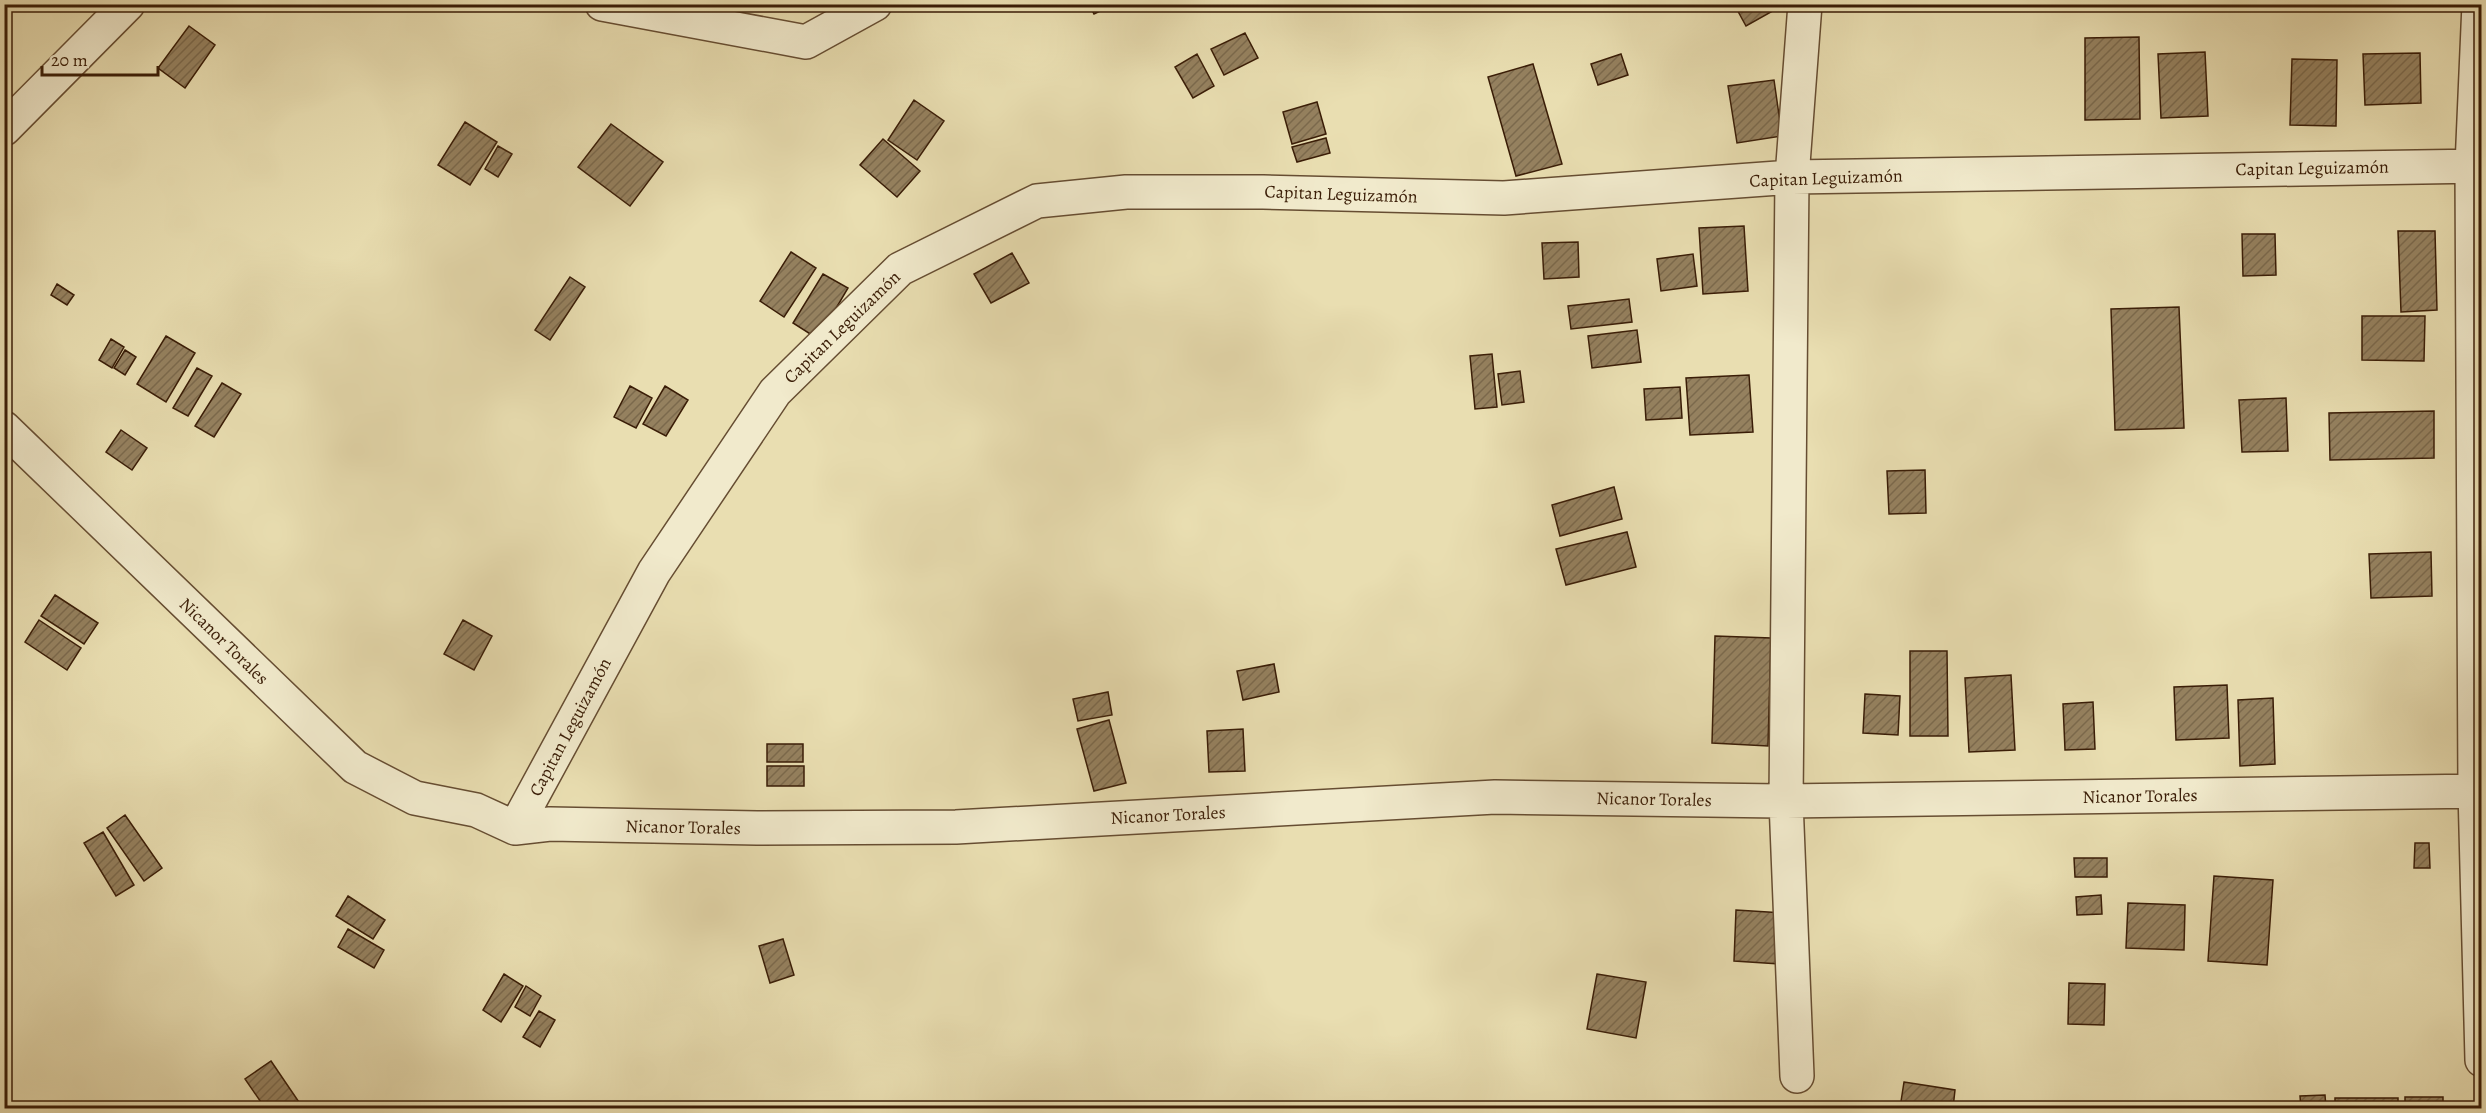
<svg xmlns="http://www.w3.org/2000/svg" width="2486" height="1113" viewBox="0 0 2486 1113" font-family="Alegreya,serif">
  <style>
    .building { fill: url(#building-hatch); stroke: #3a1d07; stroke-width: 1.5 }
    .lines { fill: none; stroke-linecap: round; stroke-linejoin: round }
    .minor-casing { stroke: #664d32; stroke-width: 36 }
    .minor { stroke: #f1eacc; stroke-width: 33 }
    .labels { text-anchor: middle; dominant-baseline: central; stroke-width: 4.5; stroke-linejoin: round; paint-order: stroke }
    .street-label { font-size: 18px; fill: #3a1d07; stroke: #f1eacc }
  </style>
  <defs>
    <pattern id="building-hatch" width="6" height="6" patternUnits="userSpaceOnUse" patternTransform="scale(1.5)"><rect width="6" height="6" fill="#95815f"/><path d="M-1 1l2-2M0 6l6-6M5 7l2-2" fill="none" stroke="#7b694c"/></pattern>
  </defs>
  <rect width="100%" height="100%" fill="#e9deb1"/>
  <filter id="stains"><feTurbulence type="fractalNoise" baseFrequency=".00333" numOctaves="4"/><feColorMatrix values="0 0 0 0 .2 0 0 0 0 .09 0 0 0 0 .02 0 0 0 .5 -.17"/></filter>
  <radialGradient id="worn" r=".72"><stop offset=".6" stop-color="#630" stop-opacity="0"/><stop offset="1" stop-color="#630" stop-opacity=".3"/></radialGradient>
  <path class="building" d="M1089,4h26l-21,10z
    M1734,4h51l-39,22z
    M189,26l26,19 -30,43 -27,-20z
    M1245,33l13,25 -34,17 -13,-26z
    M2139,37l1,82 -55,1v-82z
    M2205,52l3,64 -47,2 -3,-64z
    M2420,53l1,50 -56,2 -2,-51z
    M1197,54l17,32 -21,12 -18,-31z
    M1621,54l7,21 -30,10 -7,-21z
    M2292,59l45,1 -1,66 -46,-1z
    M1533,64l29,100 -46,12 -28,-99z
    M1774,80l8,56 -45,7 -9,-57z
    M914,100l30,21 -27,39 -29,-20z
    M1317,102l9,32 -34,10 -9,-32z
    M465,122l32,20 -27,43 -32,-20z
    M611,124l52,38 -33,44 -52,-39z
    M1326,138l4,15 -33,9 -5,-15z
    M883,139l37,32 -23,26 -37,-32z
    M498,146l14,8 -14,23 -13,-8z
    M1744,226l4,65 -45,3 -4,-66z
    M2398,231h37l2,79 -36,2z
    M2242,234h33l1,41 -33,1z
    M1578,242l1,35 -35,2 -2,-36z
    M791,252l25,16 -32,49 -24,-16z
    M1012,253l17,30 -38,20 -17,-29z
    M1693,254l4,32 -36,5 -4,-32z
    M823,274l25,14 -30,51 -25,-16z
    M570,277l15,10 -35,53 -15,-10z
    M57,284l17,11 -7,10 -16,-10z
    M1629,299l3,23 -61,7 -3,-23z
    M2179,307l5,121 -69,2 -4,-121z
    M2362,316h63l-1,45 -62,-1z
    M1637,330l4,32 -49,6 -4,-32z
    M166,336l29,17 -29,49 -29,-18z
    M111,339l13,8 -12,21 -13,-8z
    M125,350l11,7 -11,18 -11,-7z
    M1492,354l5,53 -22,2 -5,-53z
    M197,368l15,8 -24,40 -15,-8z
    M1520,371l4,31 -22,3 -4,-31z
    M1749,375l4,57 -63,3 -4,-57z
    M222,383l19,11 -27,43 -19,-11z
    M630,386l22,12 -16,30 -22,-11z
    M665,386l23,14 -22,36 -23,-12z
    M1680,387l2,31 -36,2 -2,-31z
    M2286,398l2,53 -46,1 -3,-52z
    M2434,411v47l-104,2 -1,-47z
    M121,430l26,18 -15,22 -26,-18z
    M1925,470l1,43 -37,1 -2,-43z
    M1614,487l8,32 -62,17 -8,-31z
    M1627,532l9,35 -70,18 -10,-36z
    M2431,552l1,44 -61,2 -2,-44z
    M55,595l43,28 -14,21 -43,-28z
    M39,620l42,28 -14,22 -42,-28z
    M463,620l29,16 -18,34 -30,-16z
    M1715,636l56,2 -3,108 -56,-3z
    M1910,651h37l1,85h-38z
    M1274,664l5,28 -36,8 -6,-29z
    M2011,675l4,75 -46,2 -4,-74z
    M2227,685l2,53 -53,2 -2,-53z
    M1108,692l4,23 -34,6 -5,-22z
    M1865,694l35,2 -2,39 -35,-2z
    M2273,698l2,66 -35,2 -2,-66z
    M2093,702l2,47 -30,1 -2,-46z
    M1109,720l17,63 -32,8 -17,-62z
    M1243,729l2,42 -36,1 -2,-41z
    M767,744h36v18h-36z
    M767,766h37v20h-37z
    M125,815l37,53 -18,13 -37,-53z
    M103,832l31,53 -18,11 -32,-53z
    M2415,843h14l1,25h-16z
    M2074,858h33v19h-32z
    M2214,876l59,4 -6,85 -59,-4z
    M2101,895l1,19 -25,1 -1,-18z
    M348,896l37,24 -12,19 -37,-23z
    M2128,903l57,2 -1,45 -58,-2z
    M1736,910l47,3 -2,51 -47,-3z
    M348,929l36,21 -10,18 -36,-21z
    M783,939l11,36 -24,8 -11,-37z
    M504,974l19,12 -22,36 -18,-12z
    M1597,974l49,8 -10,56 -49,-9z
    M2069,983l36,1 -1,41 -36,-1z
    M526,986l15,10 -11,20 -15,-9z
    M539,1011l16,9 -15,27 -17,-10z
    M271,1061l30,44 -4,3h-32l-20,-29z
    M1904,1082l51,8 -2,18h-53z
    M2325,1095l1,13h-25l-1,-12z
    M2405,1097h38v11h-38z
    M2335,1098h63v10h-63z"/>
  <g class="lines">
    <defs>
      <path id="minor" d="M602,4l204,38 69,-38
        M2479,4l-7,162 3,625 7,269
        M4,129l124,-125
        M4,428l351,339 60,31 61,12 39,18 35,-4 207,4 199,-1 539,-30 291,4 696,-10
        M515,828l139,-256 121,-180 125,-123 137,-68 89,-9h137l241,6 288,-21 690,-11
        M1797,1076l-11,-275 6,-624 13,-173"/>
    </defs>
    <use href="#minor" class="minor-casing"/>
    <use href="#minor" class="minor"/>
  </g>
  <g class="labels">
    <g class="street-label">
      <text transform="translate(2312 168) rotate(-1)">Capitan Leguizamón</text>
      <text transform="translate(1826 178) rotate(-2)">Capitan Leguizamón</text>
      <text transform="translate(1341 194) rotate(2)">Capitan Leguizamón</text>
      <text transform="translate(842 327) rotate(-44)">Capitan Leguizamón</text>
      <text transform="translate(224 641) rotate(44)">Nicanor Torales</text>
      <text transform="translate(570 727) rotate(-62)">Capitan Leguizamón</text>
      <text transform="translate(2140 796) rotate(-1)">Nicanor Torales</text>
      <text transform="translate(1654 799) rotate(1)">Nicanor Torales</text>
      <text transform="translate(1168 815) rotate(-3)">Nicanor Torales</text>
      <text transform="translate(683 827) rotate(1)">Nicanor Torales</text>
    </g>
  </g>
  <rect width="2486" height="1113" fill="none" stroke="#e9deb1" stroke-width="24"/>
  <rect x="6" y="6" width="2474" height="1101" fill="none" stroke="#3a1d07" stroke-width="3"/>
  <rect x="12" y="12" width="2462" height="1089" fill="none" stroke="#3a1d07" stroke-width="1.5"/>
  <path d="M42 66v9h116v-9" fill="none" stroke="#3a1d07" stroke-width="3"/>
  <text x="51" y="66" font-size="18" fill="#3a1d07" stroke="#f1eacc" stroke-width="4.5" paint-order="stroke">20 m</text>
  <rect width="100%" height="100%" filter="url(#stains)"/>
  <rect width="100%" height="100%" fill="url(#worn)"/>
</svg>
